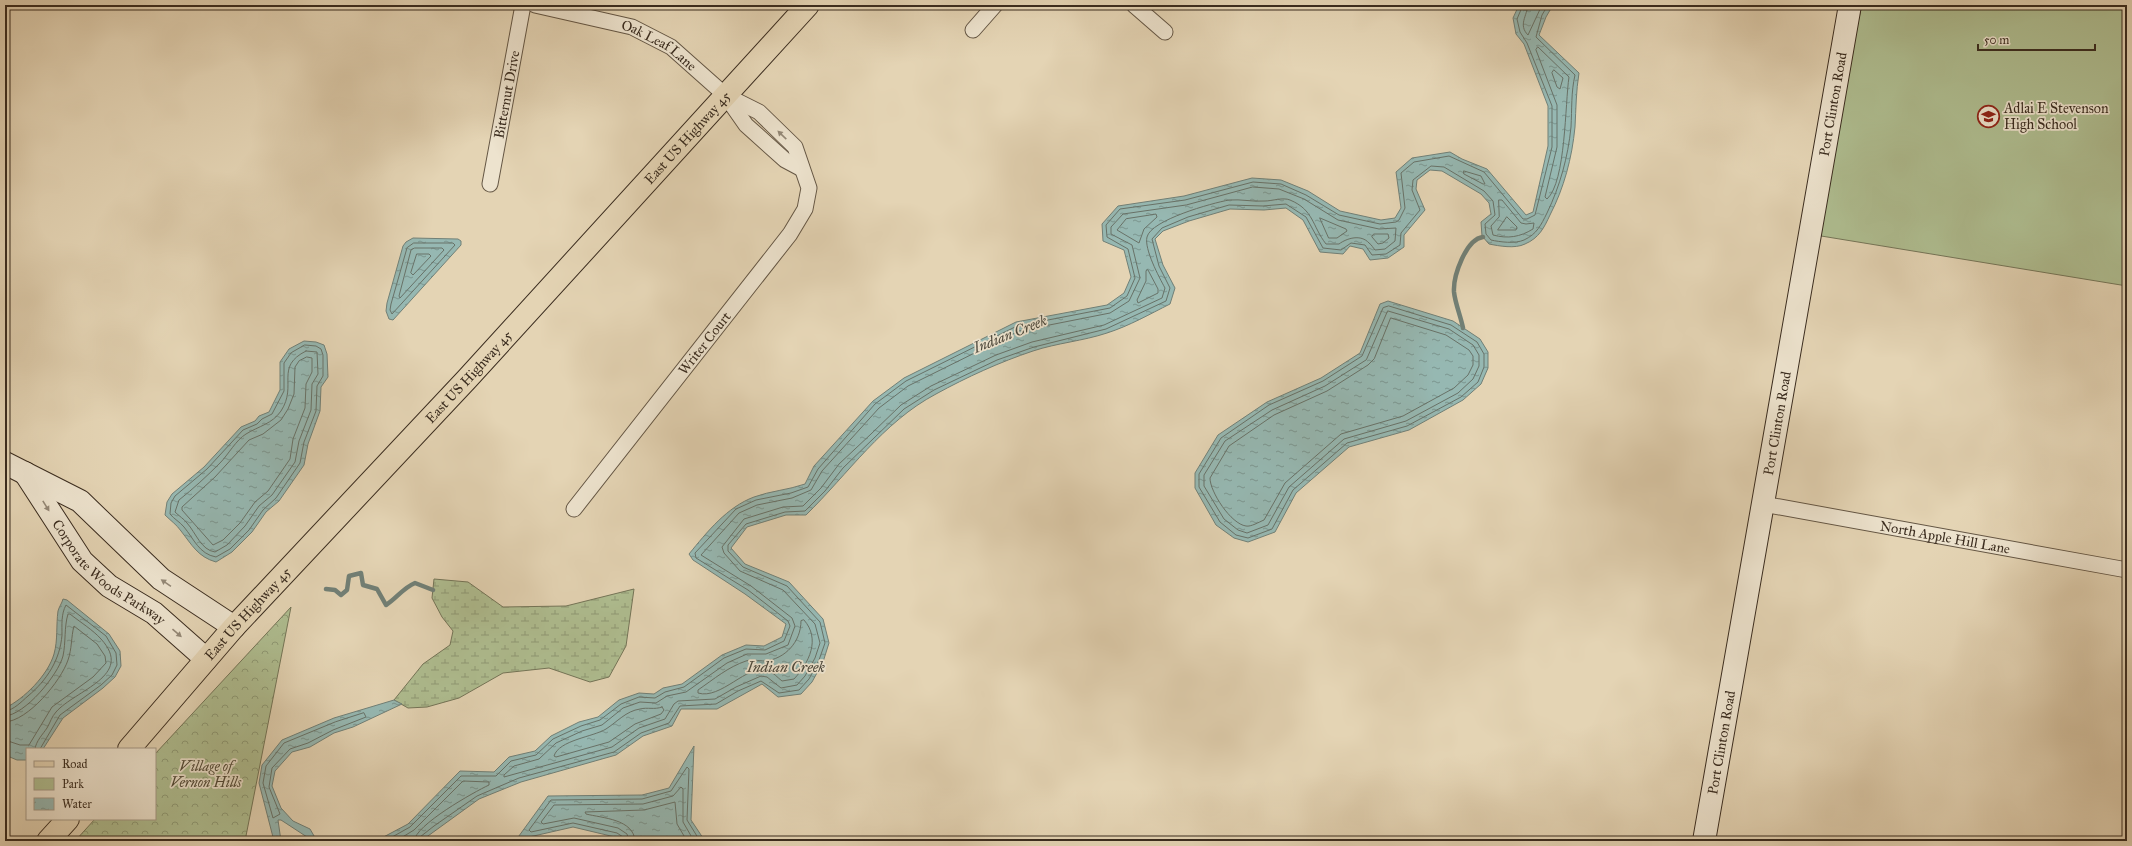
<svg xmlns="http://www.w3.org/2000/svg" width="2132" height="846" viewBox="0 0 2132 846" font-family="'IM FELL Great Primer',serif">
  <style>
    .green { fill: #afbe91; stroke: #747558 }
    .forest { fill: url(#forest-crowns); stroke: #747558 }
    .wetland { fill: url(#wetland-marsh); stroke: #747558 }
    .water { fill: url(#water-ripples); stroke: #718077 }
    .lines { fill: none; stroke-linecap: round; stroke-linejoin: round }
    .shore { stroke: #687268; stroke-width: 1 }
    .stream { stroke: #718077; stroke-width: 4.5 }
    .street-casing { stroke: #645644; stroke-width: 17 }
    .secondary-casing { stroke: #3a2c1f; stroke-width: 24 }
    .primary-casing { stroke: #3a2c1f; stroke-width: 24 }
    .street { stroke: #ede3ce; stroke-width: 15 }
    .secondary { stroke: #ede3ce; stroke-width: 22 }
    .primary { stroke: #e4d4b4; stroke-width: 22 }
    .oneway { fill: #948876 }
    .labels { text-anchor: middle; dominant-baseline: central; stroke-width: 3.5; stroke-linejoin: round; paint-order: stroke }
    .street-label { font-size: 14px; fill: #3a2c1f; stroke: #ede3ce }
    .poi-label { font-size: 14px; fill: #3a2c1f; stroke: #ede3ce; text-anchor: start }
    .park-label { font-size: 14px; font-style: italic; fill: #514936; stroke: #ede3ce }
    .water-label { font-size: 15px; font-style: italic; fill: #4c483c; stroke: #ede3ce }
  </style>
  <defs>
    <pattern id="forest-crowns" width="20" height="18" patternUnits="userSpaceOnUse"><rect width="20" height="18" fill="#afbe91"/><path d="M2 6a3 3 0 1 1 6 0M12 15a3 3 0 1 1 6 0" fill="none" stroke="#8f9b76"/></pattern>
    <pattern id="wetland-marsh" width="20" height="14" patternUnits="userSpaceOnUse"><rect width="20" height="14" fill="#afbe91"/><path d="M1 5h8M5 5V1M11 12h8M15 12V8" fill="none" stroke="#8f9b76"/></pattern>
    <pattern id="water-ripples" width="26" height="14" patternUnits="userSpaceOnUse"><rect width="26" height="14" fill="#96b8b2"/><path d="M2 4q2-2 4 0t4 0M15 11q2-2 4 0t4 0" fill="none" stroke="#7b9690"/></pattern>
  </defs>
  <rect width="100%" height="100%" fill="#e4d4b4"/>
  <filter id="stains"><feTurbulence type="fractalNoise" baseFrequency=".005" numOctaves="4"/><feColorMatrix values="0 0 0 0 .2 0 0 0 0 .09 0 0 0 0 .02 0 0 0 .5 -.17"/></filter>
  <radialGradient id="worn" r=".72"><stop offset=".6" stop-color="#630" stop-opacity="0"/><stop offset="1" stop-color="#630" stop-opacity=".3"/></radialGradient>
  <path class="green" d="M1862,5h265v281l-318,-52z"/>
  <path class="forest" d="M291,607l-46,234h-170l20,-22h60v-65z"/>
  <path class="wetland" d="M434,579l34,3 35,25 63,-1 68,-17 -8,57 -17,31 -19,5 -41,-14 -46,5 -44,25 -32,9 -19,1 -14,-8 29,-36 27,-19 3,-14 -11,-14 -10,-19z"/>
  <path class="water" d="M1519,5h34l-7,12 -7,18 40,38c-3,18 -3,36 -4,54 -3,31 -11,61 -25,88 -6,13 -11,23 -25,29 -10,5 -26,2 -36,0l-7,-8 -1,-14 10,-8 -2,-11 -8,-9 -39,-23 -12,-1 -13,10 -1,9 9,21 -21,25v12l-16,11 -18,2 -7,-11 -13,-3 -7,8 -23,-2 -17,-32 -17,-12 -22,2 -34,-1 -41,12 -26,10 -8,8 8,26 12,23 -5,16c-20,10 -41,22 -63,29 -24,8 -50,10 -74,18 -33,11 -66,26 -97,43 -53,28 -88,80 -130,121h-20l-39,12 -16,21 14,16 44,18 34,37 6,24 -6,19 -11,20 -11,12 -23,3 -16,-13 -45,25h-36l-9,17 -29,10 -27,19 -95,27 -42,17 -58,42h-45l32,-17 52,-53 34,1 15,-15 26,-6 16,-15 28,-14 19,-5 21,-17 20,-7 15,1 9,-6 19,-4 40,-29 24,-10 18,1 18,-9 4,-13 -41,-30 -52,-34 -4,-6c18,-22 38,-47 65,-57 16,-6 34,-7 51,-13l9,-18 59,-65 31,-23 112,-56 91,-17 17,-12 7,-16 -7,-27 -21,-9 -1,-17 16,-18 66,-10 68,-18 29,2 27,11 32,20 41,9 14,-2 6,-10 -5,-36 16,-14 38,-6 12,7 25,10 39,46 7,-3 15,-66v-40l-24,-62 -8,-10 -3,-16z
    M413,238l45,1 3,2v4l-68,75 -4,-1 -3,-8 1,-8 16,-57 3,-4z
    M1388,301l65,20 27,18 8,13v16l-7,16 -18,16 -54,30 -60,17 -53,46 -21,39 -27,10 -14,-4 -18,-13 -21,-37v-15l23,-38 49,-33 54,-24 39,-25 20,-49z
    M304,341l12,1 8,3 3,9 1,23 -7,10 -1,24 -12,33 -4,21 -25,36 -13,11 -14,20 -20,20 -16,10c-18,-5 -24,-17 -35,-31 -4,-6 -11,-11 -16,-16l2,-13 5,-8 32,-27 37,-40 14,-6 4,-5 10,-4 11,-22v-28l9,-13z
    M63,599l4,1 42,34 11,17 1,15 -6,11 -12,11 -40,30 -20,31h-16v11h-10l-12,-5v-47c19,-9 43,-33 49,-54 4,-14 2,-29 4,-43 1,-4 4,-8 5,-12z
    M394,700l8,4 -49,23 -19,6 -24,14 -18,5 -17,19 -3,15 9,22 12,13 17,8 7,12h-8l-2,-4 -26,-17h-3l3,21h-7l-15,-58 3,-18 20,-25 52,-22z
    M694,746l-3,74 14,21h-82l-8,-4 -42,-10 -57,13 32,-44 94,-1 27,-7z"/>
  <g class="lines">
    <path class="shore" d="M1528,5c-1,11 -10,20 0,30l14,-30
      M1538,47l31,30c-4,26 -3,105 -22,122l-2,-2 12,-50v-42l-21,-55z
      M1554,70l9,8 -3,11 -3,-2 -5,-14z
      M1464,171l17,5 4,8h-2l-19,-10z
      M1253,187l26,2 25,10 34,21 41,9 17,-1 -1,13 -10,8 -10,1c-2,-2 -3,-5 -6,-7 -8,-9 -22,-5 -30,1h-13c-14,-18 -12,-34 -36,-44 -7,-3 -18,1 -25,1 -12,1 -24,-2 -36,-1 -17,3 -78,20 -82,37 -3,12 12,40 18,51l-3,10 -58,27 -72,17 -36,13 -65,31 -30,19 -30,29 -32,30 -18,24 -18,18 -20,1 -39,12 -22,28 2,6 16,18 43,19 32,34 5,19 -5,15 -10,18 -8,9 -16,3 -14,-11 -6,-1 -25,11 -21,12 -37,2 -4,3 -9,15 -26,9 -27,19 -108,30v-2l10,-9 25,-7 17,-16 26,-12 20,-6 21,-17 17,-6 16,1 11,-7 19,-4 41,-29 20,-9h19l22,-9 7,-19 -3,-8 -41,-32 -50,-31 38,-42 18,-8 35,-7 19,-8 11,-19 57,-63 29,-22 111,-55 91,-18 19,-12 11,-23 -8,-33 -21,-11v-7l12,-13 63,-9z
      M1499,200h3l19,23 5,1 8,-1 -1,6c-13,8 -25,10 -40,6l-2,-9 8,-9z
      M1150,215l6,-1 1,3 -13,12 -5,14 -22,-13 9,-11z
      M1507,217l10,10 -1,3h-18z
      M1320,218l26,11 1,2 -10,7h-8z
      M1374,234h14l1,4 -6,5 -5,1 -6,-7z
      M414,243h39l2,2 -63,69 -2,-4 1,-6 16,-56z
      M415,248h27l2,2 -44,48 -1,-2 12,-46z
      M417,254h12l2,2 -18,19 -2,-2z
      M1148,270l10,19v4l-20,10 -1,-3 9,-19v-10z
      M1389,306l62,19 26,17 7,12v13l-6,15 -17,15 -54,29 -60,17 -54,47 -21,39 -24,9 -12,-3 -16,-13 -21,-35v-13l22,-36 48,-33 54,-24 39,-25 21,-48z
      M1388,311l61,18 24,16 6,10v11l-6,13 -15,14 -52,28 -62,18 -55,48 -21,38 -21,8 -9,-3 -14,-11 -20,-33v-11l21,-34 47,-31 53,-24 41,-26z
      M1391,318l55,17 23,15 4,6v9l-5,10 -14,13 -51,28 -62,18 -56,49 -21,37c-5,2 -13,7 -18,6 -15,-2 -36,-34 -36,-48l19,-32 45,-31 53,-24 41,-26 6,-6z
      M305,345l11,1 5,3 2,6v21l-6,10 -1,25 -12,31 -4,21 -24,35 -13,12 -14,20 -19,19 -14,8c-17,-3 -22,-18 -32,-30 -4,-5 -10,-8 -14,-13l1,-11 4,-7 32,-27 36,-39 14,-6 5,-5 10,-5 12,-23v-28l7,-10z
      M306,351l11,1 1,22 -6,10 -1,26 -12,31 -4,21 -23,33 -13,11 -14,20 -18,19 -12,7c-14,-2 -19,-19 -28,-29 -3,-4 -8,-7 -12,-11l4,-12c14,-11 28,-24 41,-37 8,-8 16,-23 26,-29 13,-8 26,-10 35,-23 17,-26 -7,-44 25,-60z
      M307,357l5,1v14l-6,12 -1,24 -12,31 -3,20 -22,32 -13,11 -15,21 -17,17 -10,5 -31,-35v-3l33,-30 34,-37 14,-6 18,-14 7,-11 6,-15 1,-27 4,-6z
      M804,620c17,19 5,43 -10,59l-12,2c-4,-3 -9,-9 -15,-11 -20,-6 -46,30 -69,23v-3c16,-11 30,-23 48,-29 6,-2 12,0 19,0 20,-2 36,-19 36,-40z
      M662,707l2,3 -3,4 -26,10 -26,18 -53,15 -2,-1c5,-16 39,-19 52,-27 11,-7 20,-18 34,-20 8,-2 14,1 22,-2z
      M5,711c9,-1 16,-9 23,-15 19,-16 32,-36 34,-61 0,-10 -1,-21 4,-30l40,31 10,17 1,12 -5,10 -11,10 -41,30 -20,34
      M364,713l2,4 -33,13 -25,13 -18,6 -18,19 -3,19 11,27 -7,4 -10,-35 3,-17 18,-23 51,-21z
      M5,716c20,-1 53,-41 58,-60 3,-14 1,-29 5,-42h2c10,8 23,16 31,25 34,37 -26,51 -45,73 -4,4 -6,11 -9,16 -4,6 -11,13 -12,21
      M5,722c23,-1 56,-41 63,-62 4,-11 3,-23 6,-34l23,18 8,12 1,7 -13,14 -41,30 -23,38h-9l-15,-5
      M385,841l25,-14 51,-51h35l15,-15 25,-6 17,-16 28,-13 19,-6 21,-16 18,-7 16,1 10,-6 19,-5 40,-29 22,-9 19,1 19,-9 6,-15 -2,-5 -40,-31 -52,-32 -1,-5 41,-44 20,-9 35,-7 17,-6 10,-18 57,-65 31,-23 111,-55 93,-18 17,-12 8,-18 -7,-29 -21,-12 -1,-12 14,-16 65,-9 68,-18 28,2 25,11 33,20 41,9 16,-2 3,-2 6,-12 -4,-35 13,-11 35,-6 35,16 39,47h4l8,-4 17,-68v-41l-25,-63 -7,-11 -3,-13 6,-14
      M396,841l18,-11 49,-49 26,1v3c-15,7 -74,40 -75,56
      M419,841l1,-4 14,-11 43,-30 42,-18 95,-26 27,-19 28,-10 11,-17 36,-2 22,-13 23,-10 18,12 20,-3 10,-11 10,-19 6,-17 -5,-21 -33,-36 -44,-19 -15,-16v-6l18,-21 39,-12 20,-1 20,-20 18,-23 31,-30 30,-29 30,-19 63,-30 37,-13 72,-18 60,-28 4,-13 -11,-22 -7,-27 10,-11 26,-11 41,-12 34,1 23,-2 20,13 17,31 18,2 10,-7 14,2 7,10 14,-1 14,-9 1,-12 19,-23 -8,-20 1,-10 18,-14 13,1 40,24 9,10 2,14 -10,9 1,10 5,6c9,2 24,4 33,0 13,-6 17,-15 23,-27 13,-27 21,-56 24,-86 1,-18 0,-35 4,-52l-39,-38 6,-22 6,-10
      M624,841l-1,-4 -6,-4 -44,-10 -42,9 -2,-2 22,-30 91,-1 29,-8 16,-24 2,2 -2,51 13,21
      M629,841l-2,-7 -9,-6 -44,-10 -31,6 -2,-2 13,-17 89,-1 30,-8 8,-9 2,2v33l11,19
      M635,841c-1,-22 -33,-23 -49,-27l-1,-2 59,-2 31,-8 2,22 10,17"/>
    <path class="stream" d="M1463,328c-2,-11 -8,-25 -9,-36 -1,-16 12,-53 29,-55
      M326,589l9,1 6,5 6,-5 2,-14 12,-3 2,12 14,4 9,16c11,-7 17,-17 29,-22l18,7"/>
    <defs>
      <g id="street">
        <path id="s1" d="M535,5l97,22 39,20 54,48 21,30 39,35 15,8"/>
        <path d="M1134,5l31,27"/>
        <path d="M973,30l22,-25"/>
        <path id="s2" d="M490,184l33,-179"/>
        <path id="s3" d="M1763,504l364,66"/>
        <path id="s4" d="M574,509l216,-275 15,-25 4,-21 -14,-41 -36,-35 -34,-17"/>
      </g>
      <g id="secondary">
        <path d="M5,463l75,38 81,78 73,48"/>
        <path id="s5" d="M25,473l57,88 27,25 45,27 52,46"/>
        <path id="s6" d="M1704,841l146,-836"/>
      </g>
      <g id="primary">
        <path id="s7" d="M129,749l105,-122 233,-248 341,-374"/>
        <path d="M48,841l20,-22"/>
      </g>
    </defs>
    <use href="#street" class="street-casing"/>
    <use href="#secondary" class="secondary-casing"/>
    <use href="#primary" class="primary-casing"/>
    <use href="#street" class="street"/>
    <use href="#secondary" class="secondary"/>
    <use href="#primary" class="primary"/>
  </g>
  <defs><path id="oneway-solid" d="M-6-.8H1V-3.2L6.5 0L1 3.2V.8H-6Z"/></defs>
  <g class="oneway">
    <use href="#oneway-solid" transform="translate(782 135) rotate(-136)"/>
    <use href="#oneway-solid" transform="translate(46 506) rotate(58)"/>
    <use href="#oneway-solid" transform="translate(166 583) rotate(-146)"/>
    <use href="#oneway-solid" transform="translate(177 633) rotate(41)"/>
  </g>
  <defs>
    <symbol id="school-ring" viewBox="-11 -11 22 22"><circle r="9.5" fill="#ede3ce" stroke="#8f2418" stroke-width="1.5"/><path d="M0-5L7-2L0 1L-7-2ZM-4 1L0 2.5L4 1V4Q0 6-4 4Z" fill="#8f2418"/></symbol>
  </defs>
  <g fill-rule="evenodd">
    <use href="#school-ring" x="1976" y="104" width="25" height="25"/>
  </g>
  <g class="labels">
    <g class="street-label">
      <text stroke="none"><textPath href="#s1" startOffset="132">Oak Leaf Lane</textPath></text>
      <text stroke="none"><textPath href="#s2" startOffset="91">Bitternut Drive</textPath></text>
      <text stroke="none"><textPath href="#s6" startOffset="748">Port Clinton Road</textPath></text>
      <text stroke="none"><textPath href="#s7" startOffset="828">East US Highway 45</textPath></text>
      <text stroke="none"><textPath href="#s4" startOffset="211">Writer Court</textPath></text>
      <text stroke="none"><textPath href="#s7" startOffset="504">East US Highway 45</textPath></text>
      <text stroke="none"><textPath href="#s6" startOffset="424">Port Clinton Road</textPath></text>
      <text stroke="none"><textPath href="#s3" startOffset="185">North Apple Hill Lane</textPath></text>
      <text stroke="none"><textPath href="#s5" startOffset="132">Corporate Woods Parkway</textPath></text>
      <text stroke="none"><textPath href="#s7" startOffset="180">East US Highway 45</textPath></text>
      <text stroke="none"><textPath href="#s6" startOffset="100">Port Clinton Road</textPath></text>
    </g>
    <g class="poi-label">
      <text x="2004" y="108">Adlai E Stevenson<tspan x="2004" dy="16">High School</tspan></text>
    </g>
    <g class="park-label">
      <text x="206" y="766">Village of<tspan x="206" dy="16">Vernon Hills</tspan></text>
    </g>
    <g class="water-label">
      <text transform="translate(1010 334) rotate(-22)">Indian Creek</text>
      <text x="786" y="667">Indian Creek</text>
    </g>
  </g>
  <rect width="2132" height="846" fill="none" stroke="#e4d4b4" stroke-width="20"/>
  <rect x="6" y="6" width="2120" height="834" fill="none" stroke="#3a2c1f" stroke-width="2"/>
  <rect x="10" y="10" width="2112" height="826" fill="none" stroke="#3a2c1f"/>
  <rect x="26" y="748" width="130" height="72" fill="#ede3ce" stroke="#a59a88"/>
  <rect x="34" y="761" width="20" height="6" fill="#e4d4b4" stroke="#a59a88"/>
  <text x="62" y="768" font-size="12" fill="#3a2c1f">Road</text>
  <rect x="34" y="778" width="20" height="12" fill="#afbe91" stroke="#a59a88"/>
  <text x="62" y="788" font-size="12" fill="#3a2c1f">Park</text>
  <rect x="34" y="798" width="20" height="12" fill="url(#water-ripples)" stroke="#a59a88"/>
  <text x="62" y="808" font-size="12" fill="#3a2c1f">Water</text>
  <path d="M1978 44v6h117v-6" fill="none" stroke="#3a2c1f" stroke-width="2"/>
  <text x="1984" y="44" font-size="12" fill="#3a2c1f" stroke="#ede3ce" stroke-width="3" paint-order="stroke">50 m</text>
  <rect width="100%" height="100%" filter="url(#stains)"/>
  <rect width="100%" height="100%" fill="url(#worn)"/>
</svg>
